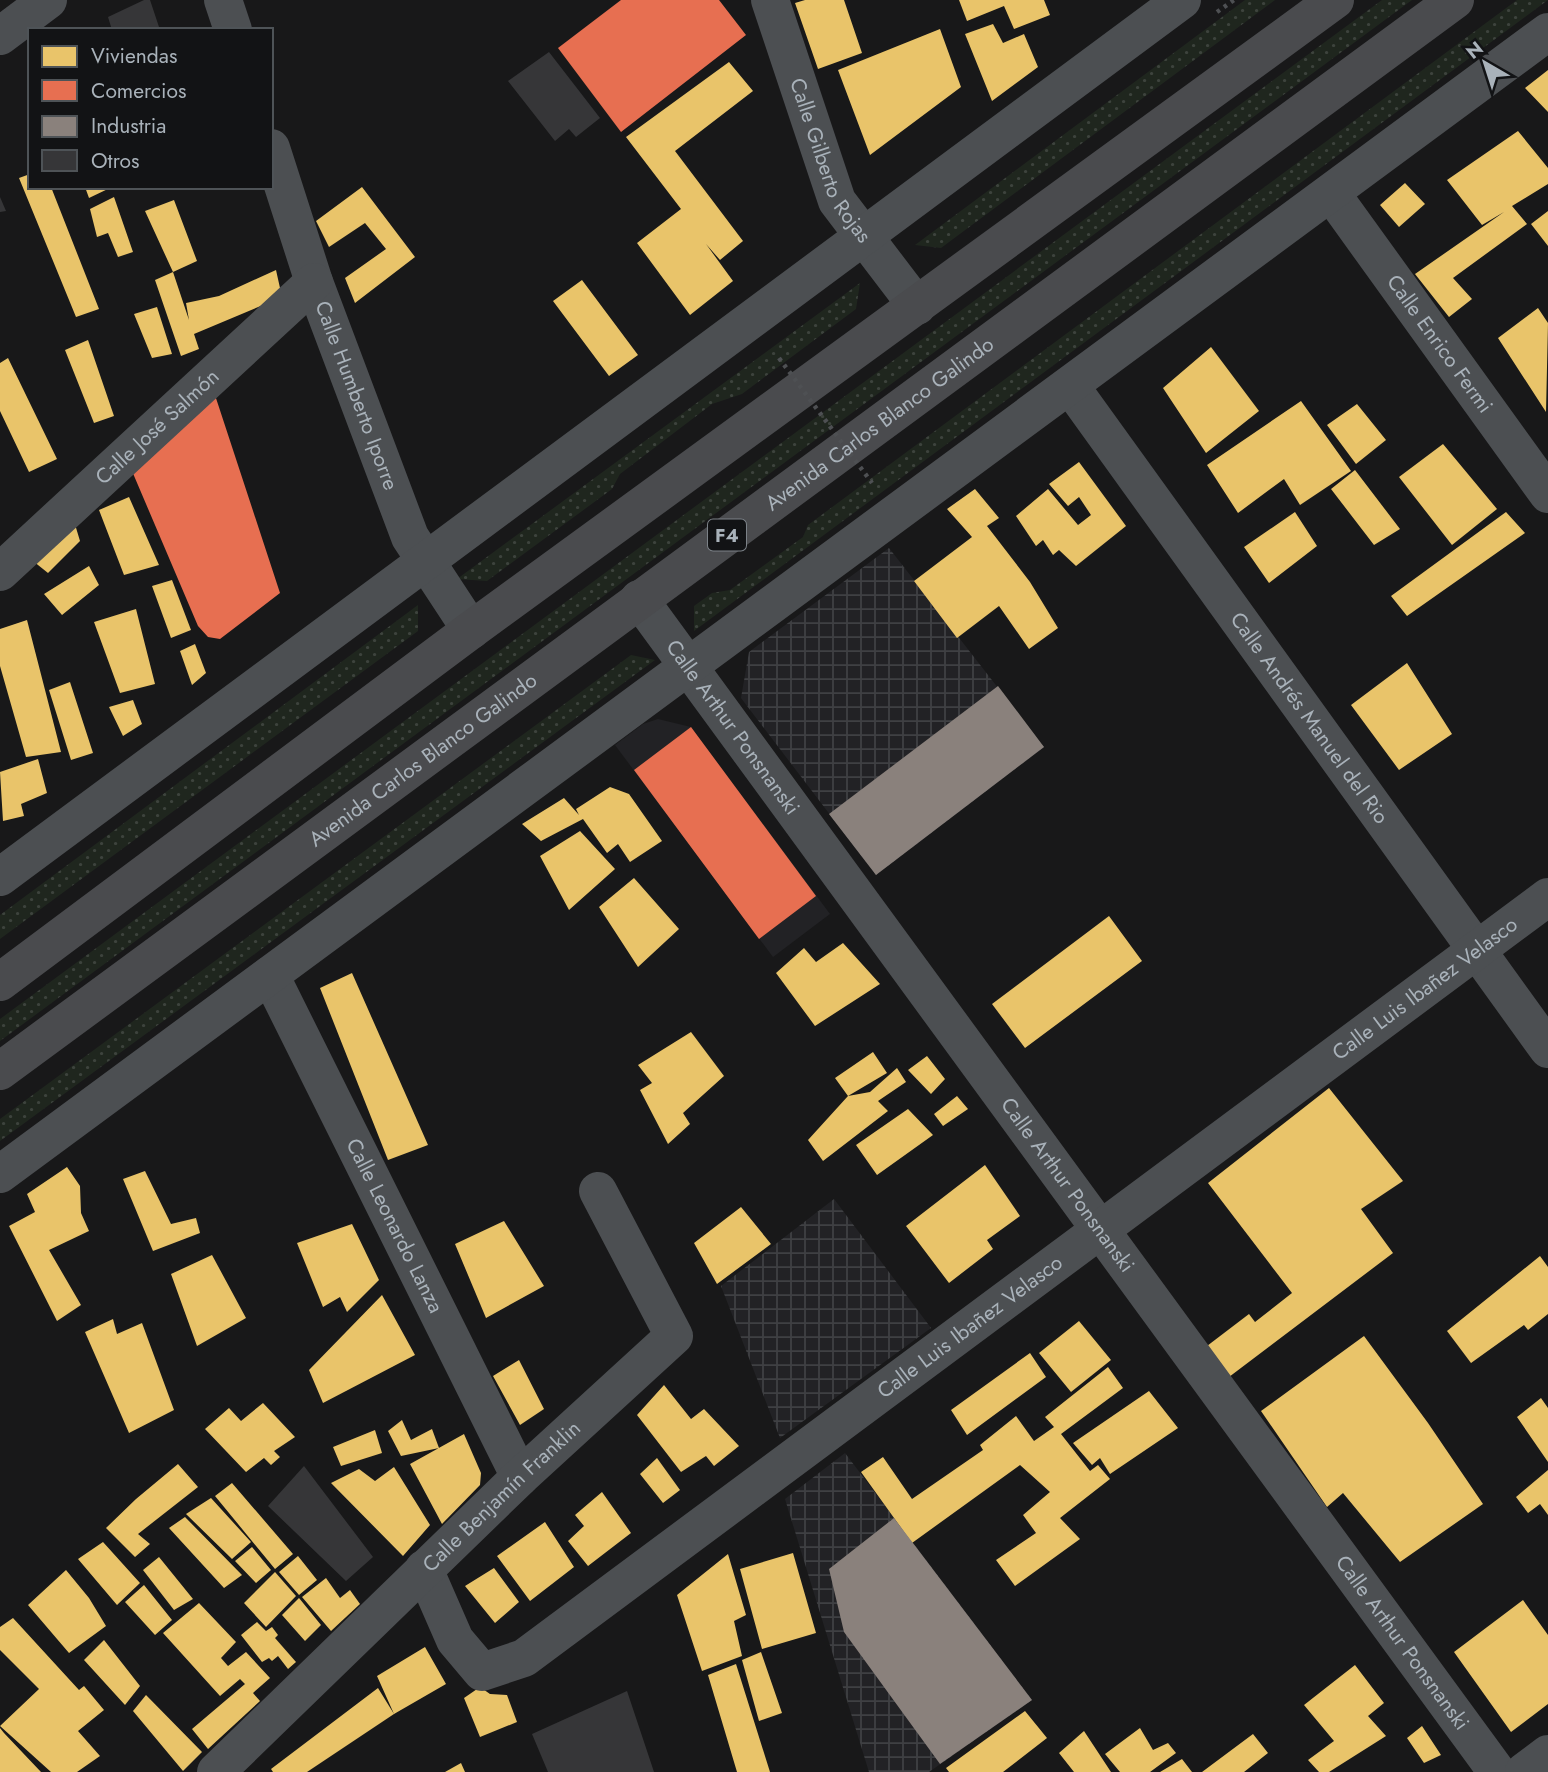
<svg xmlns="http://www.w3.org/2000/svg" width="1548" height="1772" viewBox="0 0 1548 1772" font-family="Jost,sans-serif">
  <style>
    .built { fill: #222225 }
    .industrial { fill: url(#industrial-grid) }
    .grass { fill: url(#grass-dots) }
    .homes { fill: #e9c46a }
    .shops { fill: #e76f51 }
    .industry { fill: #8a817c }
    .building { fill: #363638 }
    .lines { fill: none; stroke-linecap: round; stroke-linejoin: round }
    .path { stroke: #4e5053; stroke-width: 4.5; stroke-dasharray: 3.5 5; stroke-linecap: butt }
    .minor { stroke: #4c4f52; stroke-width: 38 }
    .highway { stroke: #4a4b4e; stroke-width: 38 }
    .path-bridge { stroke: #4e5053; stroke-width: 4.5; stroke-dasharray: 3.5 5; stroke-linecap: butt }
    .labels { text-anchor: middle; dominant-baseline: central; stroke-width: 7; stroke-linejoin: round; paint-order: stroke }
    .shield { fill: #121315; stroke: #7c8288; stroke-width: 2 }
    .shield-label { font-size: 19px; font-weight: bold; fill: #a9b2ba }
    .street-label { font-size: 21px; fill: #a9b2ba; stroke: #121315 }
  </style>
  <defs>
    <pattern id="industrial-grid" width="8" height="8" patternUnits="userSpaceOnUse" patternTransform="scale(1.75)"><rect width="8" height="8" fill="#222225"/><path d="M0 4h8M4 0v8" fill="none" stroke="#3f4043"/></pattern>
    <pattern id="grass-dots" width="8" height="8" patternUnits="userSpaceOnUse" patternTransform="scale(1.75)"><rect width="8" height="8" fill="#1f261e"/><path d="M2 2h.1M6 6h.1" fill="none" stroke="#3d433d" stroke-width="1.8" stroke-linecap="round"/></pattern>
  </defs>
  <rect width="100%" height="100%" fill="#181819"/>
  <path class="built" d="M658,719l33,8 139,187 -57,43 -158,-212 28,-21z"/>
  <path class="industrial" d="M889,548l155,199 -168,128 -135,-177 8,-46z
    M834,1199l97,129 -151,110 -59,-152z
    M845,1453l187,247 -103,72h-60l-84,-273z"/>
  <path class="grass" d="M1245,0h30l-334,248 -26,-3z
    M1382,0h30l-1412,1041v-22z
    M1517,0h31l-854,631v-25l18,-13 18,-3 73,-53 5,-12z
    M860,283l-4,26 -114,85 -30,10 -92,70 -8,15 -125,92 -30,-2z
    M418,605v26l-418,308v-24z
    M631,655l24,5 -655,481v-22z"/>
  <path class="homes" d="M805,0h39l18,53 -44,16 -23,-66z
    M959,0h85l6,15 -36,14 -10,-23 -37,15z
    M993,24l10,19 21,-9 14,33 -46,34 -27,-67z
    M940,29l21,58 -91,68 -32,-85z
    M729,62l24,29 -78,60 68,90 -23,19 -14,-16 27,37 -43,34 -53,-72 44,-34 -55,-72z
    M1548,70v42l-23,-24z
    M1518,131l30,37v16l-36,22 15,18 -74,54 19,21 -23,18 -34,-43 89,-62 -22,13 -35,-45z
    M30,174v13h21l48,122 -23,8 -57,-139z
    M1405,183l20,21 -26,23 -19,-22z
    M85,187h27l-23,11z
    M362,187l53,70 -60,46 -10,-25 41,-29 -21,-26 -36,24 -13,-26z
    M114,197l19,55 -15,5 -10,-24 -11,4 -7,-28z
    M174,200l23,61 -24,11 16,48 -3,-17 33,-7 57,-26 6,27 -88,37 5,15 -18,7 -26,-76 18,-8 -28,-61z
    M1548,211v35l-17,-22z
    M582,280l56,75 -29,21 -56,-75z
    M157,307l15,47 -20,4 -18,-44z
    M1538,308l10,15 -2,89 -48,-74z
    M88,340l26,76 -20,7 -29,-73z
    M1211,347l48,64 -53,42 -43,-65z
    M8,358l49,101 -28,13 -29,-61v-48z
    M1301,401l50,70 -51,34 -16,-26 -46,34 -31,-48z
    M1357,404l29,36 -30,24 -29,-39z
    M1443,444l54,65 -45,36 -53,-68z
    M1079,462l47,64 -50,40 -17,-16 -6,5 -10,-15 -7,6 -20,-30 32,-27 30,36 13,-10 -12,-18 -11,9 -19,-22z
    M1355,470l45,59 -26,16 -43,-56z
    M975,489l24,29 -12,8 43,56 28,46 -29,21 -30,-43 -42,32 -43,-57 58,-44 -25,-28z
    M129,497l30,68 -35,10 -25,-65z
    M1295,512l22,34 -48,37 -25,-36z
    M1506,512l19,21 -118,83 -16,-20z
    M74,521l6,20 -32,32 -20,-16z
    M89,566l10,19 -37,30 -18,-21z
    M172,580l19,50 -20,8 -19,-52z
    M136,609l19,75 -35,9 -26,-71z
    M27,620l34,132 -35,5 -26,-91v-37z
    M195,644l11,29 -14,12 -12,-34z
    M1407,663l45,71 -53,36 -48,-65z
    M70,682l23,71 -22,7 -22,-70z
    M133,700l9,24 -19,12 -14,-29z
    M38,759l9,34 -26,11 3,12 -21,5 -3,-49z
    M610,787l19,7 33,47 -32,21 -12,-18 -11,9 -24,-34 -42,22 -19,-17 42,-26 15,17 -3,-6z
    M580,831l35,38 -46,41 -29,-54z
    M634,878l45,51 -41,38 -39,-60z
    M1109,916l33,45 -117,87 -33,-44z
    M843,943l37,41 -65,42 -39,-53 28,-25 12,14z
    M352,973l76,172 -40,15 -68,-172z
    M691,1032l33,44 -41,37 7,11 -22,20 -28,-54 12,-7 -14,-18z
    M873,1052l14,21 -39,23 22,-4 27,-24 9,14 -28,19 10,10 -65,50 -15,-21 40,-44 -13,-18z
    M927,1056l18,23 -14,15 -23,-24z
    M1329,1088l74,93 -42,28 32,44 -164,124 -22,-31 42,-32 6,8 37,-29 -84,-110z
    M957,1096l11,13 -25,17 -9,-12z
    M908,1109l25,26 -56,40 -21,-30z
    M985,1165l35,51 -33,24 6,9 -44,34 -43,-57z
    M67,1167l13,19 1,27 8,18 -40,19 32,55 -24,16 -48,-95 26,-14 -8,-18z
    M145,1171l26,53 25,-6 4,15 -47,18 -30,-72z
    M741,1207l30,37 -54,40 -23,-41z
    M504,1221l40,65 -58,32 -31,-74z
    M352,1224l27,56 -32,32 -7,-15 -17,10 -26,-64z
    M212,1255l34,63 -49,28 -26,-72z
    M1540,1256l8,11v47l-20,16 -4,-5 -53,38 -24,-32z
    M382,1295l33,60 -92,48 -14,-33z
    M113,1319l4,15 25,-11 32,87 -45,23 -44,-101z
    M1079,1321l32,39 -40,32 -32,-39z
    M1364,1336l64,87 55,81 -83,58 -57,-69 -16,14 -66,-96z
    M1030,1353l16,24 -79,58 -16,-25z
    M519,1360l25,49 -24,16 -27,-49z
    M1108,1367l15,21 -62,46 29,37 8,-6 12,14 -50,39 20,21 -65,47 -19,-26 40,-27 -13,-18 27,-23 -30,-27 -108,78 -51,-71 22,-15 29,42 71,-49 -3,-5 36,-29 18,25 20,-14 -9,-10z
    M664,1385l27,34 13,-10 35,37 -25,20 -8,-10 -25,16 -44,-57z
    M1149,1391l29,37 -68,46 -10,-16 -8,7 -19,-22z
    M1541,1398l7,10v54l-31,-45z
    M263,1403l32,34 -21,14 6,6 -9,8 -7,-7 -18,14 -41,-43 24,-21 12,13z
    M402,1420l9,20 21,-11 7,19 -38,8 -13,-25z
    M375,1430l7,23 -41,13 -8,-19z
    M464,1434l17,39 -1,12 -38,39 -32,-60z
    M657,1458l23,32 -17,13 -23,-29z
    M178,1464l20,23 -60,47 12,10 -15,13 -29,-29 30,-29z
    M394,1467l36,58 -27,31 -72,-73 28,-14 16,12z
    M1548,1470v45l-8,-11 -12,9 -12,-16z
    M232,1483l61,71 -18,15 -60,-73z
    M602,1492l29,41 -43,33 -20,-25 16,-15 -9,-11z
    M211,1498l40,44 -19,17 -46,-45z
    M185,1517l57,58 -18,13 -55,-60z
    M545,1522l29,45 -44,34 -33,-45z
    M103,1542l37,41 -23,22 -39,-46z
    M252,1547l19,23 -15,13 -21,-22z
    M793,1553l23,80 -54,16 -22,-80z
    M728,1554l18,61 -12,6 8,35 -40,15 -25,-76z
    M298,1556l19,24 -18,15 -20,-23z
    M159,1557l34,42 -19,11 -31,-40z
    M494,1568l25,34 -24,21 -30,-37z
    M66,1570l23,28 17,28 -37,27 -41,-48z
    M275,1572l21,24 -30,31 -22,-24z
    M326,1578l14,20 10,-8 10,14 -29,27 -29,-34z
    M144,1585l28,35 -17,15 -30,-33z
    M299,1598l22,27 -16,16 -23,-26z
    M1523,1600l25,35v69l-37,28 -57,-80z
    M199,1603l37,39 -15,16 7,8 18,-14 24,26 -17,15 7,8 -52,48 -16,-20 53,-45 -5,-5 -20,17 -57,-63z
    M13,1618l66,72 5,-4 20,24 -26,21 22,25 -23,16h-26l-51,-46 39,-37 -39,-39v-23z
    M257,1622l9,9 6,-4 6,8 -3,3 21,24 -8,7 -10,-13 -6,5 -3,-3 -7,4 -21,-27z
    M104,1640l36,46 -15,19 -41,-45z
    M425,1647l21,37 -52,30 -17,-38z
    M761,1652l21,61 -23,8 -17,-61z
    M736,1664l34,108h-33l-29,-97z
    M1355,1665l29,38 -16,13 18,20 -57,36h-10l-11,-12 26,-19 -30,-36z
    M480,1687l10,7 17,1 10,27 -37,15 -16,-39z
    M378,1688l16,26 -87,58h-34l-2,-3z
    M146,1695l56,57 -19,19 -50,-60z
    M1025,1711l22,27 -44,34h-54l-3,-4z
    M1422,1726l19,29 -17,8 -17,-25z
    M0,1728l4,5 37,39h-41z
    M1140,1728l13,22 15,-7 8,10 -26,19h-30l-15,-18z
    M1084,1731l27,41h-37l-15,-19z
    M1253,1734l15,19 -24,19h-42z
    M1182,1759l10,13h-32z
    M461,1763l4,9h-20z"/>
  <path class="shops" d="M621,0h98l27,35 -125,97 -63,-84z
    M213,389l67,204 -60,46 -12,-2 -10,-11 -69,-162z
    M691,727l125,169 -57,43 -125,-169z"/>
  <path class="industry" d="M998,686l46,61 -168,128 -47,-61z
    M894,1518l138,182 -92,64 -96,-132 -15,-63z"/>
  <path class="building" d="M144,0h6l10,30h-48l-4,-13z
    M549,52l51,66 -24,19 -7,-8 -14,12 -47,-60z
    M0,197l6,14 -6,1z
    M304,1466l69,91 -27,24 -78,-75z
    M627,1691l27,81h-106l-16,-38z"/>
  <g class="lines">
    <path class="path" d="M1217,12l17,-12"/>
    <g class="minor">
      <path d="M223,0l10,30"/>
      <path id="s1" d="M770,0l67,201 80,105"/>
      <path d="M0,36l48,-36"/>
      <path id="s2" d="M271,148l43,134 96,255 61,93"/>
      <path id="s3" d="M1331,193l217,301"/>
      <path id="s4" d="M1071,387l477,662"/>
      <path id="s5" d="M0,572l314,-290"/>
      <path id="s6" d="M639,599l858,1173"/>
      <path d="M0,877l1182,-877"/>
      <path id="s7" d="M270,975l250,502"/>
      <path d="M0,1174l1548,-1142"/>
      <path id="s8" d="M424,1569l31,71 27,32 42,-14 1024,-761"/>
      <path id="s9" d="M216,1772l304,-295 154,-141 -76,-145"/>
      <path d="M1524,1772l24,-18"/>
    </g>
    <g class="highway">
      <path d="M0,982l471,-352 864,-630"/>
      <path id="s10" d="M0,1071l1455,-1071"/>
    </g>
    <path class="path-bridge" d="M779,358l93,125"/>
  </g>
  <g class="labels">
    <rect class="shield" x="708" y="519.5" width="38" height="31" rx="5"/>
    <g class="shield-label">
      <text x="727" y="535">F4</text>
    </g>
    <g class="street-label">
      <text stroke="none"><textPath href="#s1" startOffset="172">Calle Gilberto Rojas</textPath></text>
      <text stroke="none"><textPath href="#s3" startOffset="186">Calle Enrico Fermi</textPath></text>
      <text stroke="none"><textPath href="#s2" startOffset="262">Calle Humberto Iporre</textPath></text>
      <text stroke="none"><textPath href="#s10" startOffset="1092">Avenida Carlos Blanco Galindo</textPath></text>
      <text stroke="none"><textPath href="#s5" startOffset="214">Calle José Salmón</textPath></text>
      <text stroke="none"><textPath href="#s4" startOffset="408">Calle Andrés Manuel del Rio</textPath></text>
      <text stroke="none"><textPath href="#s6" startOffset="159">Calle Arthur Ponsnanski</textPath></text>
      <text stroke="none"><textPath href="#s10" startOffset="525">Avenida Carlos Blanco Galindo</textPath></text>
      <text stroke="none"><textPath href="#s8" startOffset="1286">Calle Luis Ibañez Velasco</textPath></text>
      <text stroke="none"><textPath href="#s6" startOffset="726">Calle Arthur Ponsnanski</textPath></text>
      <text stroke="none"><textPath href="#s7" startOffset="280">Calle Leonardo Lanza</textPath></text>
      <text stroke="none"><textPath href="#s8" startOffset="719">Calle Luis Ibañez Velasco</textPath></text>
      <text stroke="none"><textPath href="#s9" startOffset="397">Calle Benjamín Franklin</textPath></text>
      <text stroke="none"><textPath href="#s6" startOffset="1293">Calle Arthur Ponsnanski</textPath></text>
    </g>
  </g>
  <rect x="28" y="28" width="245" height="161" fill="#121315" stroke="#4e5357" stroke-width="2"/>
  <rect x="42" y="46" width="35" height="21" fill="#e9c46a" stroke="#4e5357" stroke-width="2"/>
  <text x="91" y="63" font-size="21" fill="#a9b2ba">Viviendas</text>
  <rect x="42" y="80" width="35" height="21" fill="#e76f51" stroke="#4e5357" stroke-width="2"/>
  <text x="91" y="98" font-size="21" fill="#a9b2ba">Comercios</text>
  <rect x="42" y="116" width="35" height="21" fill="#8a817c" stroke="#4e5357" stroke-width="2"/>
  <text x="91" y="133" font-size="21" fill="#a9b2ba">Industria</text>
  <rect x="42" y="150" width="35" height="21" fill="#363638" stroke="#4e5357" stroke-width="2"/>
  <text x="91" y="168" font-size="21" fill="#a9b2ba">Otros</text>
  <g transform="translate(1485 63) rotate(321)" stroke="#121315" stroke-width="5" paint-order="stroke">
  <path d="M0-5L12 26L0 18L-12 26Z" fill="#a9b2ba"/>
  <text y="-10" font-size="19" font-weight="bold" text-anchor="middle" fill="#a9b2ba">N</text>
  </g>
</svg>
